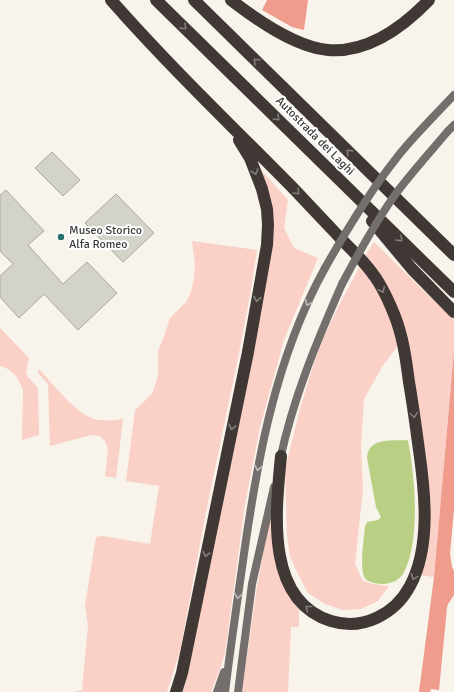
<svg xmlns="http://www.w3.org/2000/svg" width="454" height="692" viewBox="0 0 454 692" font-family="Signika,sans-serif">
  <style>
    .green { fill: #fad0c7 }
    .forest { fill: #f09c8d }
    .water { fill: #b9d084 }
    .building { fill: #d4d3ca; stroke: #a9a89f }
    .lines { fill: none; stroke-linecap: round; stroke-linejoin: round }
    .secondary { stroke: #746f6c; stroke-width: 8 }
    .highway { stroke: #3f3834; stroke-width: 12 }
    .secondary-bridge { stroke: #746f6c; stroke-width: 8 }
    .oneway { stroke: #827e7b }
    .oneway2 { stroke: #c0bebd }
    .poi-dot { fill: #256f6d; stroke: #fff; stroke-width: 1.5 }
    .labels { text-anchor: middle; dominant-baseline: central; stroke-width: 4; stroke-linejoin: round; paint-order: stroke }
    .street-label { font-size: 12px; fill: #3e3c39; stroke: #fff }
    .poi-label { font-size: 12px; fill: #3e3c39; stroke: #fff; text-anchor: start }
  </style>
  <rect width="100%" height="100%" fill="#f8f3eb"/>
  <path class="green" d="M253,161l35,39 -4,28 10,20 24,10 -34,82 -24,87 -15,77 -20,149 -5,16 -9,23h-31l91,-447z
    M192,241l65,9 -7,45 -11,58 -34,164 -25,134 -13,41h-93l8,-2 6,-64 -3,-20 11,-69 6,-1 48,8 9,-58 -33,-5 9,-71 17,-16 6,-18v-25l7,-17 5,-16 16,-16 5,-10 3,-14 1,-14z
    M374,242l54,53 26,24v32l-20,226 -15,-2 4,-15 -12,-201 -46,-103z
    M360,266l10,13 19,34 10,31 -17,23 -18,32 -3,48 2,43 -4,35 -4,39 8,17 10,3 16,2 -11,15 -17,8 -18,1 -18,-6 -17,-11 -8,-15 -10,-21 -3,-21 -2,-67 15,-60 12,-40 11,-30 15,-32z
    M0,328l29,30 -3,14 2,5 10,11 1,47 -17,5 1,-50 -6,-13 -9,-8 -8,-3z
    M39,369c15,16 38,47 59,51 8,1 17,0 25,-1l-7,59 -11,-2 3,-26 -3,-9 -5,-5 -9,-1 -41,11 -2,-62 -10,-11z
    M270,518h1l28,89v20h-8l-3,65h-46l15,-106z"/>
  <path class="forest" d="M267,0h41l-4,30 -12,-3 -30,-17z
    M454,351v158l-4,45 2,13 2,4v24l-6,9 -1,4 -8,82 -8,-1 -1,3h-11l15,-115z"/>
  <path class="water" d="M407,440l1,1c7,34 13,102 -5,133 -4,6 -11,9 -18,10 -6,0 -17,-1 -20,-6 -6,-7 -1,-41 0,-51l2,-5 11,-2 3,-3 -5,-10 -9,-49c1,-21 25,-17 40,-18z"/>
  <path class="building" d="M52,152l28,28 -17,16 -28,-28z
    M6,190l38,41 -16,14 35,39 24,-22 30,31 -39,37 -34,-36 -25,24 -19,-21v-21l13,-12 -13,-13v-56z
    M116,194l38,39 -31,29 -38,-39z"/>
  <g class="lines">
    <path class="secondary" d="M433,117l21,-22
      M448,131l6,-6
      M280,460c13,-62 37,-119 62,-176
      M217,692l7,-20
      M225,692c5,-41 11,-82 17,-124 14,-102 32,-208 83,-300
      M238,692l14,-108 22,-97"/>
    <path class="highway" d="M111,0c58,66 121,126 182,188 17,18 34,36 51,54 13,13 26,26 35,41 6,10 11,21 15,31 9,22 12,45 15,68 4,23 7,46 10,68 6,42 12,97 -9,136 -15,28 -47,45 -79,35 -67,-21 -55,-112 -50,-165
      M156,0l298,292
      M194,0l260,255
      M231,0c26,20 64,47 97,50 39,3 75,-23 101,-50
      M372,221l40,48 42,43
      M176,692l6,-19 66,-321 19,-107 1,-20 -1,-16 -5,-20 -12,-31 -11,-18"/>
    <path class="secondary-bridge" d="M325,268c21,-37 43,-74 70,-108 11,-15 25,-29 38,-43
      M342,284c17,-32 34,-63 55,-92 16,-21 34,-41 51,-61"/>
  </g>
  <defs><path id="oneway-chevron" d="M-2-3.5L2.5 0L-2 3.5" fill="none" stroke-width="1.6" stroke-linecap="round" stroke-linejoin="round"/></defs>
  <g class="oneway">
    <use href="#oneway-chevron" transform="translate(184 27) rotate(44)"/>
    <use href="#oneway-chevron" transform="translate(256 61) rotate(-136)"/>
    <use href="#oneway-chevron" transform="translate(277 118) rotate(45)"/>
    <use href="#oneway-chevron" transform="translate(349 152) rotate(-136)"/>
    <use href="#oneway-chevron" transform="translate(255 172) rotate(71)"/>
    <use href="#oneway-chevron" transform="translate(297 192) rotate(46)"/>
    <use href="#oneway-chevron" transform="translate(400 239) rotate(44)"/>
    <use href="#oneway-chevron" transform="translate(382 290) rotate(64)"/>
    <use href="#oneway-chevron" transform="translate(257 299) rotate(100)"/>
    <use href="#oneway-chevron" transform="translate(414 415) rotate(82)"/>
    <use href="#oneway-chevron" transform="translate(232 427) rotate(102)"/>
    <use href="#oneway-chevron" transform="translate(206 554) rotate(102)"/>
    <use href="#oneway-chevron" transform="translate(414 577) rotate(111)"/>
    <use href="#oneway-chevron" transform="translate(308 608) rotate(-142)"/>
  </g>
  <g class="oneway2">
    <use href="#oneway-chevron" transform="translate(308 303) rotate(115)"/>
    <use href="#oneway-chevron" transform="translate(258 468) rotate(101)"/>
    <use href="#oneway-chevron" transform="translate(238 596) rotate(98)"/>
  </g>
  <circle class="poi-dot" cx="61" cy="237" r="4"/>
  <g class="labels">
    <g class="street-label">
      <text transform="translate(315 136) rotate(45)">Autostrada dei Laghi</text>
    </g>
    <g class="poi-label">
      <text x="69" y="230">Museo Storico<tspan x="69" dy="14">Alfa Romeo</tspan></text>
    </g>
  </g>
</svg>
